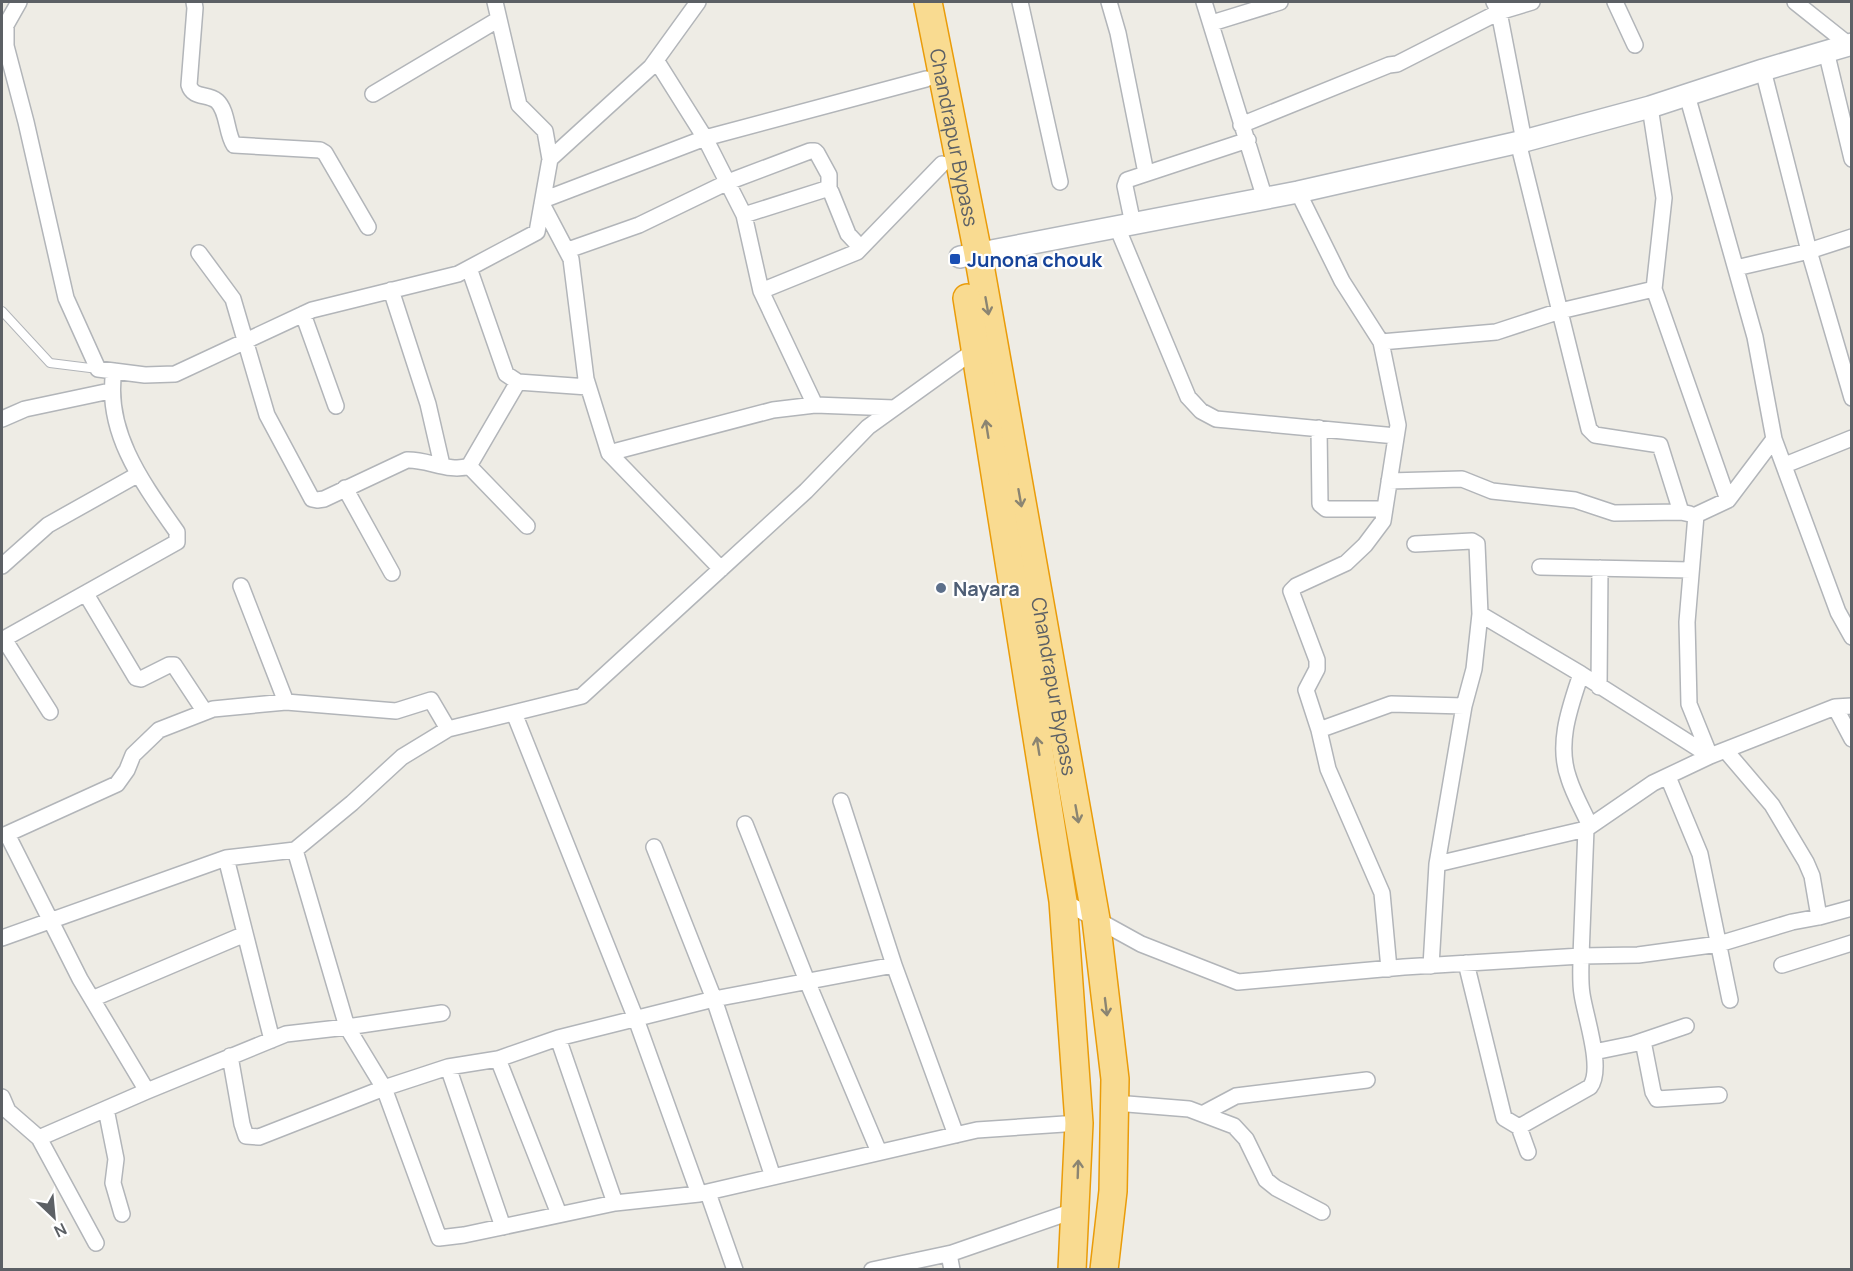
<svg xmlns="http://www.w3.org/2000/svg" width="1853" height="1271" viewBox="0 0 1853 1271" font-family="Manrope,sans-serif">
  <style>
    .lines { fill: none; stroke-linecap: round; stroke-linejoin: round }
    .lane-casing { stroke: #b2b5b9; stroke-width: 10 }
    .street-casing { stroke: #b2b5b9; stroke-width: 18 }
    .secondary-casing { stroke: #b3b7bc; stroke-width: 24 }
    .highway-casing { stroke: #ea9c09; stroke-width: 30 }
    .lane { stroke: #fff; stroke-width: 8 }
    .street { stroke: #fff; stroke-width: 15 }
    .secondary { stroke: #fff; stroke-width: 21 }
    .highway { stroke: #f9db91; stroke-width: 27 }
    .oneway { stroke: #8b8572 }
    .transit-dot { fill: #1a4fb4; stroke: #fff; stroke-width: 2 }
    .service-dot { fill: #5c6f8a; stroke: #fff; stroke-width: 2 }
    .labels { text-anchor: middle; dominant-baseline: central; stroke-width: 4.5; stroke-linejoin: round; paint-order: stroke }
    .street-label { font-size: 20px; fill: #5c6065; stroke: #fff }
    .transit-label { font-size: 20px; font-weight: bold; fill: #164399; stroke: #fff; text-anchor: start }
    .service-label { font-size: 20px; font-weight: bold; fill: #4e5e75; stroke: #fff; text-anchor: start }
  </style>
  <rect width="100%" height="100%" fill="#eeece5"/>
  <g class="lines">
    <defs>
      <path id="lane" d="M2,311l48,52 48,6"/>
      <path id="street" d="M19,2l-13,23v21l20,76 40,176 32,71 47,6 30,-1 137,-64 146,-36 79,-42 13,-73 101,-92 47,-65
        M194,2l1,6 -6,77c4,14 18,8 28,16 11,10 9,32 17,44l86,5 5,3 43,74
        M495,2l24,103 26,26 5,28
        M1020,2l40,180
        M1109,2l9,31 28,140
        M1204,2l61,197
        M1494,2l5,10 25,129
        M1615,2l20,43
        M1795,2l54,43
        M1212,23l68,-21
        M1826,51l26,108
        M656,60l49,78 39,77 17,76 54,114
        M1763,70l46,181 43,147
        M373,94l126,-75
        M1650,107l14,91 -10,91 74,211
        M1241,125l148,-60 8,-1 102,-52 33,-10
        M1518,142l71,287 6,6 65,10 21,67
        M1298,192l44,89 39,61 17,83 -15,96 -18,24 -19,18 -50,23 -5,5 26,69v9l-11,21 13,40 9,39 54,124 7,76
        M543,200l162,-62 221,-59
        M542,204l29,55 15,120 23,74 112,116
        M744,215l82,-26 5,3 17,42 13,14
        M1133,224l-8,-38 2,-6 121,-40
        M1117,227l71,170 13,14 15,8 180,17
        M568,250l71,-25 89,-43 82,-31h5l2,2 12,22v15
        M199,253l34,46 34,116 45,84 5,1 7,-1 83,-39c20,-1 43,13 62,6l49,-84
        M469,268l37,106 12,8 70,5
        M1736,268l73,-17 43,-14
        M391,290l37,114 14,61
        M761,291l96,-39 85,-88
        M303,314l33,92
        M1381,342l115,-10 64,-21 94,-22
        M2,419l23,-10 85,-18
        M1319,428l1,76 6,5h58
        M1774,439l64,173 14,25
        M609,453l164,-43 42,-5 79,3
        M1785,465l67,-27
        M469,466l58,60
        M1389,481l73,-2 30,12 83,9 39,13 67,-1 9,2
        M345,488l47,85
        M1415,544l57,-3 5,3 3,70
        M2,566l46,-41 89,-50
        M1540,567l151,3
        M241,586l45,116
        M86,594l50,84 5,1 28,-14h5l31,47
        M4,639l46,73
        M2,640l175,-98v-10c-33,-47 -73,-100 -63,-161
        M1581,674c-11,33 -25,70 -12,105 5,16 14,31 21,47
        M1599,687l1,-119
        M1835,707l17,32
        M514,713l122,306 63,175
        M1319,730l72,-26 73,2
        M1726,751l46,54 34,57 6,14 7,41
        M1668,777l32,77 30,146
        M841,801l53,164
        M745,824l62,157 72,171
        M654,847l60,152 59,178
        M295,850l57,-47 50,-46 46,-28 134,-33 224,-205 62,-64 107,-77
        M226,858l46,182
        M1437,864l27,-158 10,-37 6,-55 101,60 129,82 125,-49 17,-1
        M1063,901l78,43 97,38 166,-15 177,-11 5,-127 67,-46 57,-27 -21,-52 -2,-82 9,-107 32,-15 46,-61 -19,-102 -68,-242
        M2,938l224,-80 69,-8 52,177 37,61 55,150 25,-3 151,-32 84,-9 278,-64 102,-7
        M1466,963l38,155 15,9 9,25
        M1782,965l70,-22
        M1431,966l6,-102 149,-35
        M92,999l153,-65
        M1643,1041l10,51 4,7 62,-4
        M1594,1052l39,-8 53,-18
        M230,1056l12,68 4,12 13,1 125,-49 64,-21 50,-8 60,-21
        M498,1059l61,155
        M448,1067l55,160
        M147,1091l-67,-112 -73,-145 110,-50 10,-14 6,-15 26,-25 54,-21 73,-7 110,9 35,-11 17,29
        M2,1097l6,14 31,27 108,-47 139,-57 61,-7 95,-14
        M1115,1103l74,6 45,17 12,13 20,41 10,8 46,24
        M106,1109l10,50 -3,24 9,31
        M1204,1113l32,-17 131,-16
        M1519,1127l71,-40c14,-18 -5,-71 -8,-93 -2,-12 -1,-25 -1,-38l57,-1 81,-11 73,-22 27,-5 33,-9
        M39,1138l57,105
        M708,1193l27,77
        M615,1203l-57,-165 156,-39 180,-34 62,170
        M949,1254l3,16
        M872,1270l80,-17 124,-43"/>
      <path id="secondary" d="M960,257l338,-65 226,-51 126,-34 113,-37 89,-26"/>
      <g id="highway">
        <path id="s1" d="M928,2l50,252 118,665 19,160 -2,112 -9,79"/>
        <path d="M967,298l96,603 16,222 -7,147"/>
      </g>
    </defs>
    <use href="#lane" class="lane-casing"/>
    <use href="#street" class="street-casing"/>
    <use href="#secondary" class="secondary-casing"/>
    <use href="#highway" class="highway-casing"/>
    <use href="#lane" class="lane"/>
    <use href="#street" class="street"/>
    <use href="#secondary" class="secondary"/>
    <use href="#highway" class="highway"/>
  </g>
  <defs><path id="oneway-shaft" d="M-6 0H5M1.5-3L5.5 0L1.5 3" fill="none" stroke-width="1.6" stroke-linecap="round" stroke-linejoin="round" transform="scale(1.5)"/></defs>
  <g class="oneway">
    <use href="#oneway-shaft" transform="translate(987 306) rotate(80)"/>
    <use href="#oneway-shaft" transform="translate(987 429) rotate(-99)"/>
    <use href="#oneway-shaft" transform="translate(1020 498) rotate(80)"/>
    <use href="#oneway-shaft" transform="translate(1038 746) rotate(-99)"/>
    <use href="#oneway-shaft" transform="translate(1077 814) rotate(80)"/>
    <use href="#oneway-shaft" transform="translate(1106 1007) rotate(83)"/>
    <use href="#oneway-shaft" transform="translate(1078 1169) rotate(-88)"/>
  </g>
  <rect class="transit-dot" x="949" y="253" width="12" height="12" rx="3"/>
  <circle class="service-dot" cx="941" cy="588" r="6"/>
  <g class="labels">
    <g class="street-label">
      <text stroke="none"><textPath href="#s1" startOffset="138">Chandrapur Bypass</textPath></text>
      <text stroke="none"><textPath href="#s1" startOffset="696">Chandrapur Bypass</textPath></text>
    </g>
    <g class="transit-label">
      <text x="967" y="259">Junona chouk</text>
    </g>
    <g class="service-label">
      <text x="953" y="588">Nayara</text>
    </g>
  </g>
  <rect width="1853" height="1271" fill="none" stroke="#5c6065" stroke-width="6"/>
  <g transform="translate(54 1217) rotate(154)" stroke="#ffffff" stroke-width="4.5" paint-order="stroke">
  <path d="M0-4.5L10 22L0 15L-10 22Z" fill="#5c6065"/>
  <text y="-9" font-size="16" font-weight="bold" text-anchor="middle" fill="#5c6065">N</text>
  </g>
</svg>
